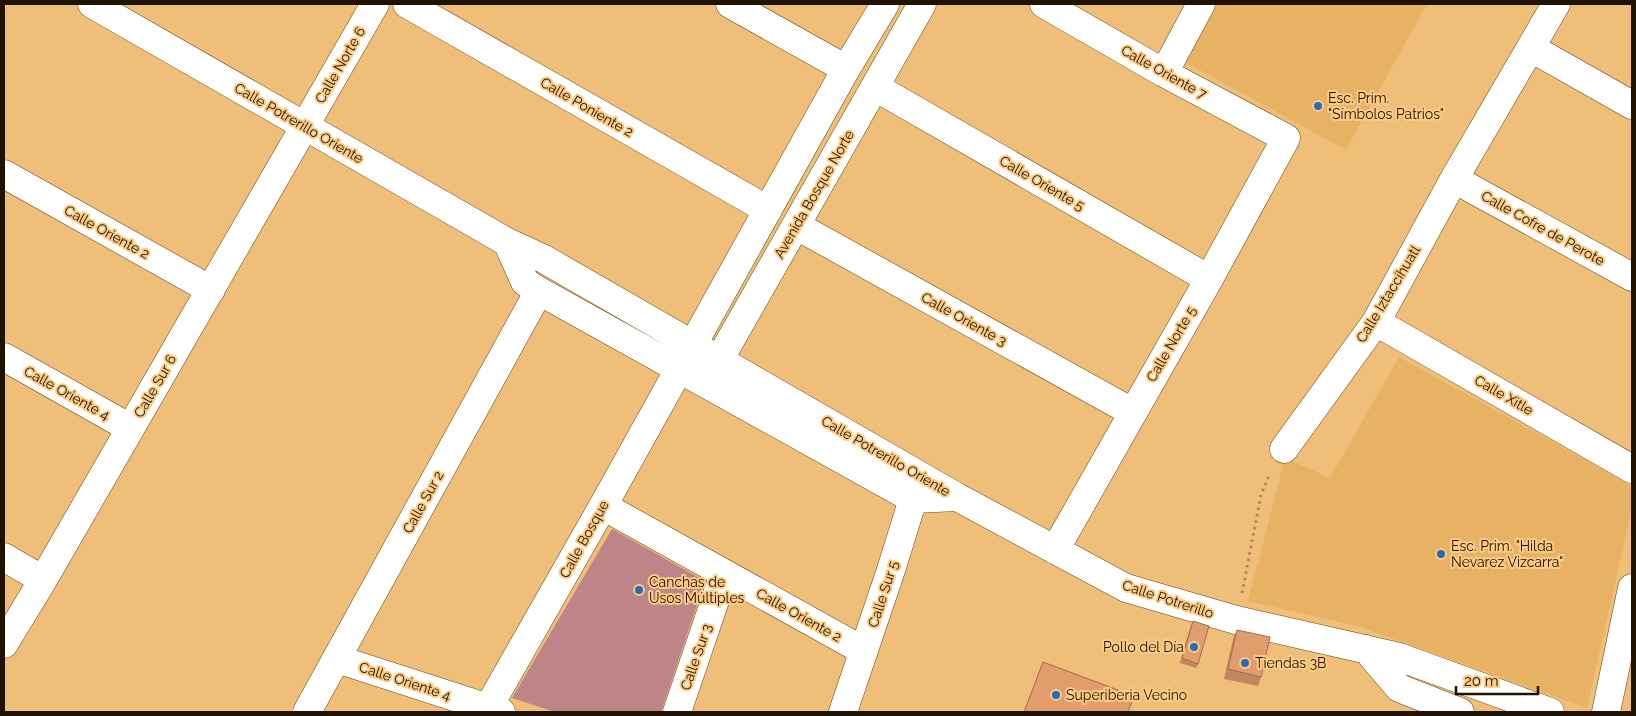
<svg xmlns="http://www.w3.org/2000/svg" width="1636" height="716" viewBox="0 0 1636 716" font-family="Raleway,sans-serif">
  <style>
    .built { fill: #e7b264 }
    .green { fill: #be8588 }
    .lines { fill: none; stroke-linecap: round; stroke-linejoin: round }
    .minor-casing { stroke: #69470e; stroke-width: 29 }
    .path { stroke: #ae8853; stroke-width: 3; stroke-dasharray: 2.5 4; stroke-linecap: butt }
    .minor { stroke: #fff; stroke-width: 28 }
    .wall { fill: #c2875e }
    .building { fill: #e29d6d; stroke: #9e6e4c }
    .poi-dot { fill: #276bbc; stroke: #fccb85; stroke-width: 2 }
    .labels { text-anchor: middle; dominant-baseline: central; stroke-width: 4; stroke-linejoin: round; paint-order: stroke }
    .street-label { font-size: 14px; fill: #201200; stroke: #fccb85 }
    .poi-label { font-size: 14px; fill: #201200; stroke: #fccb85; text-anchor: start }
  </style>
  <rect width="100%" height="100%" fill="#efbe78"/>
  <path class="built" d="M1217,4h210l-81,146 -161,-88z
    M1399,357l233,129v22l-45,200 -227,-81 -112,-26 37,-143 45,20z"/>
  <path class="green" d="M612,529l93,52 -44,131h-106l-43,-14z"/>
  <g class="lines">
    <defs>
      <path id="minor" d="M92,4l415,238 37,17 413,238 169,91 110,32 163,37 151,55
        M407,4l361,206
        M730,4l116,65
        M1044,4l120,69 122,65 -77,141 -154,271
        M1531,48l101,57
        M1164,73l37,-69
        M875,87l334,192
        M4,174l207,116
        M1454,179l178,98
        M797,226l335,186
        M507,242l18,40 14,9 374,208 44,-2
        M1376,322l256,147
        M4,357l126,71
        M710,376l212,-372
        M1284,449l92,-127 78,-143 102,-175
        M603,506l261,145
        M4,557l39,23
        M4,644l39,-64 332,-576
        M1366,649l33,39 61,24
        M337,659l164,53
        M488,708l115,-202 243,-437 39,-65
        M307,712l232,-421
        M677,712l47,-138
        M843,712l48,-142 22,-71 7,-15
        M1606,712l26,-124"/>
    </defs>
    <use href="#minor" class="minor-casing"/>
    <path class="path" d="M1242,593l19,-98 9,-22"/>
    <use href="#minor" class="minor"/>
  </g>
  <path class="wall" d="M1191,625l7,39 -2,4 -16,-5z
    M1237,630l24,47 -3,9 -34,-7 9,-40z"/>
  <path class="building" d="M1193,621l16,5 -11,38 -16,-6z
    M1237,630l33,7 -9,40 -33,-8z
    M1043,662l91,34 -6,16h-104z"/>
  <g class="poi-dot">
    <circle cx="1318" cy="106" r="5"/>
    <circle cx="1441" cy="554" r="5"/>
    <circle cx="639" cy="590" r="5"/>
    <circle cx="1194" cy="647" r="5"/>
    <circle cx="1245" cy="663" r="5"/>
    <circle cx="1056" cy="695" r="5"/>
  </g>
  <g class="labels">
    <g class="street-label">
      <text transform="translate(340 65) rotate(-60)">Calle Norte 6</text>
      <text transform="translate(1164 72) rotate(29)">Calle Oriente 7</text>
      <text transform="translate(587 107) rotate(30)">Calle Poniente 2</text>
      <text transform="translate(299 123) rotate(30)">Calle Potrerillo Oriente</text>
      <text transform="translate(1042 183) rotate(30)">Calle Oriente 5</text>
      <text transform="translate(814 194) rotate(-60)">Avenida Bosque Norte</text>
      <text transform="translate(1543 228) rotate(29)">Calle Cofre de Perote</text>
      <text transform="translate(107 232) rotate(29)">Calle Oriente 2</text>
      <text transform="translate(1388 294) rotate(-59)">Calle Iztaccíhuatl</text>
      <text transform="translate(964 319) rotate(29)">Calle Oriente 3</text>
      <text transform="translate(1171 344) rotate(-60)">Calle Norte 5</text>
      <text transform="translate(155 386) rotate(-60)">Calle Sur 6</text>
      <text transform="translate(67 393) rotate(29)">Calle Oriente 4</text>
      <text transform="translate(1504 395) rotate(30)">Calle Xitle</text>
      <text transform="translate(886 456) rotate(30)">Calle Potrerillo Oriente</text>
      <text transform="translate(423 502) rotate(-61)">Calle Sur 2</text>
      <text transform="translate(584 539) rotate(-61)">Calle Bosque</text>
      <text transform="translate(883 594) rotate(-72)">Calle Sur 5</text>
      <text transform="translate(1168 599) rotate(18)">Calle Potrerillo</text>
      <text transform="translate(799 615) rotate(29)">Calle Oriente 2</text>
      <text transform="translate(696 657) rotate(-71)">Calle Sur 3</text>
      <text transform="translate(405 681) rotate(18)">Calle Oriente 4</text>
    </g>
    <g class="poi-label">
      <text x="1328" y="98">Esc. Prim.<tspan x="1328" dy="16">"Símbolos Patrios"</tspan></text>
      <text x="1451" y="546">Esc. Prim. "Hilda<tspan x="1451" dy="16">Nevarez Vizcarra"</tspan></text>
      <text x="649" y="582">Canchas de<tspan x="649" dy="16">Usos Múltiples</tspan></text>
      <text x="1184" y="647" text-anchor="end">Pollo del Día</text>
      <text x="1255" y="663">Tiendas 3B</text>
      <text x="1066" y="695">Superiberia Vecino</text>
    </g>
  </g>
  <rect width="1636" height="716" fill="none" stroke="#201200" stroke-width="10"/>
  <path d="M1456 686v8h82v-8" fill="none" stroke="#201200" stroke-width="2.5"/>
  <text x="1464" y="686" font-size="15" fill="#201200" stroke="#fccb85" stroke-width="4" paint-order="stroke">20 m</text>
</svg>
